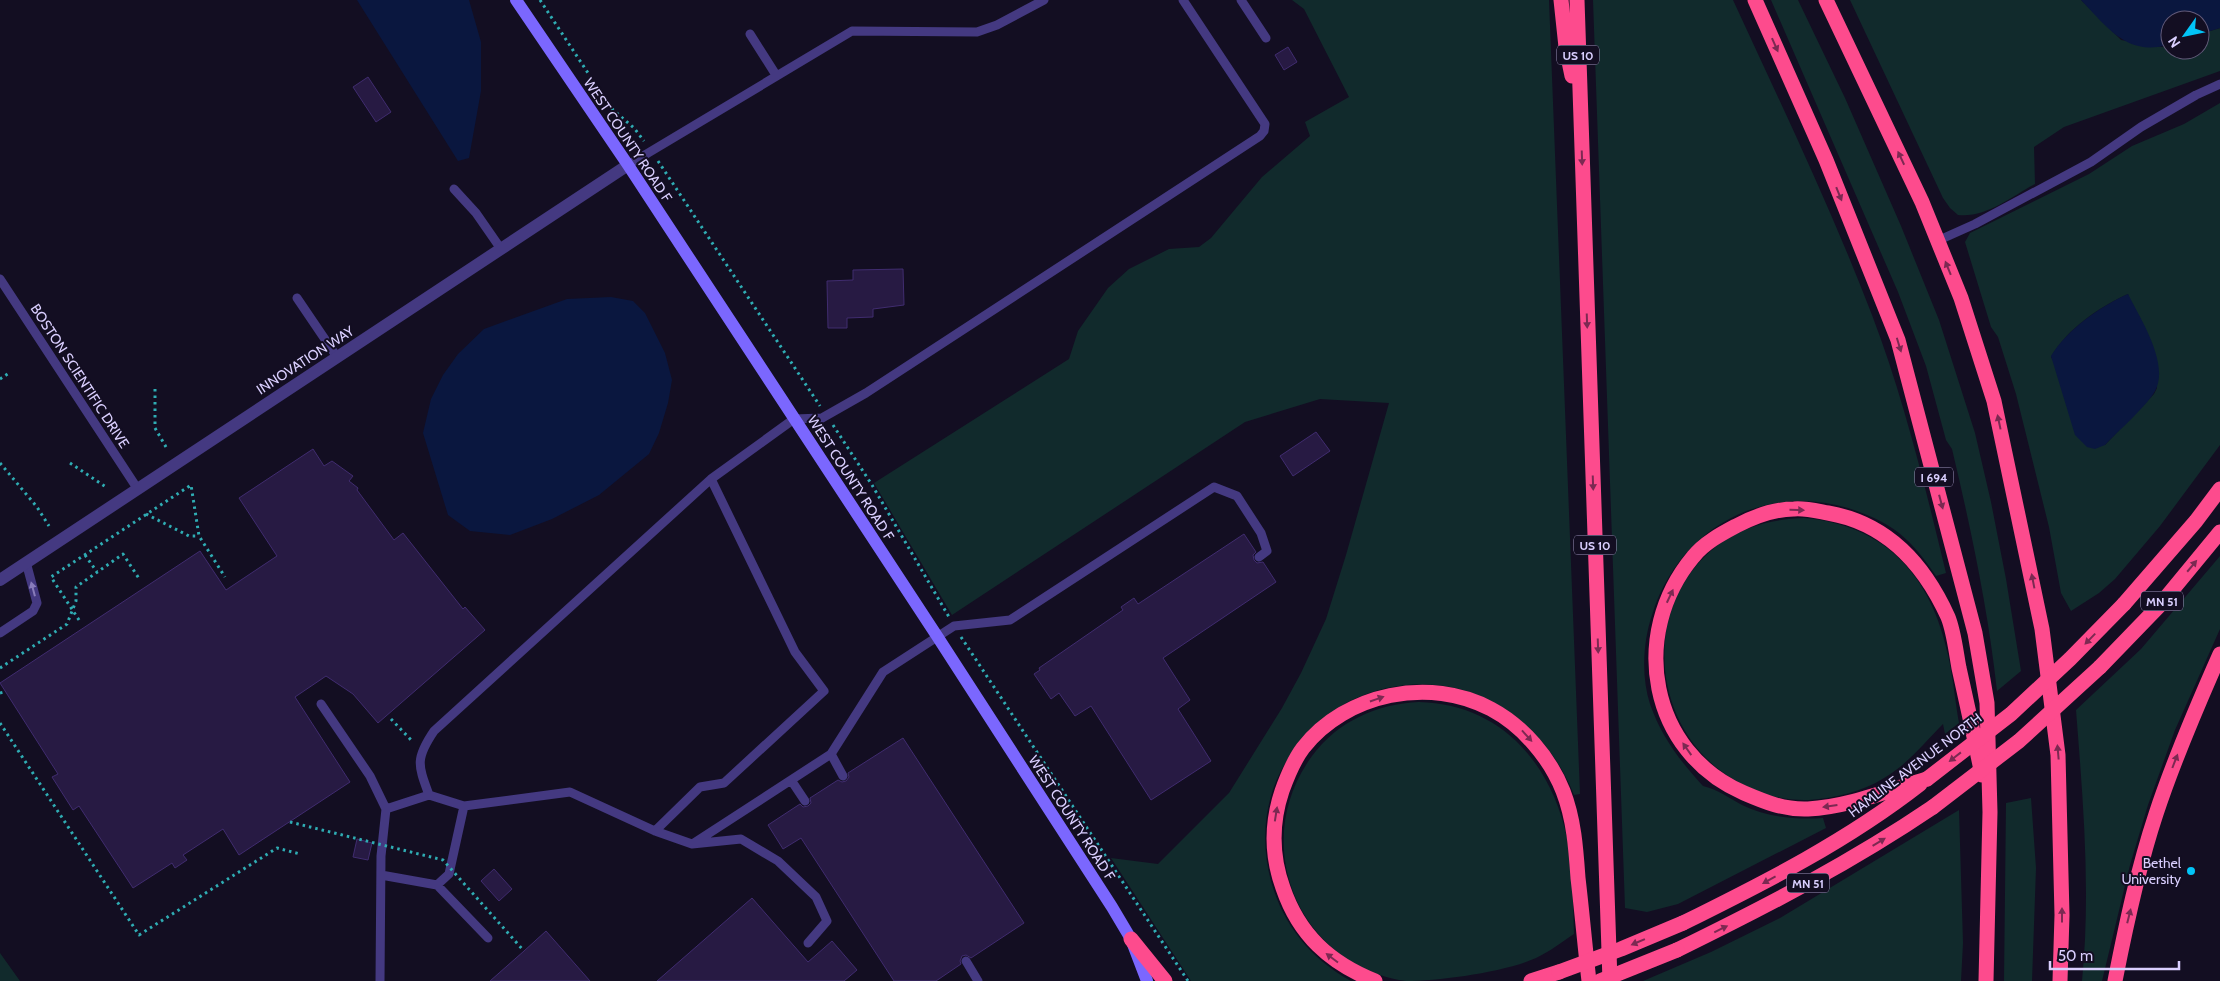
<svg xmlns="http://www.w3.org/2000/svg" width="2220" height="981" viewBox="0 0 2220 981" font-family="Cabin,sans-serif">
  <style>
    .green { fill: #112a2c; fill-rule: evenodd }
    .water { fill: #0a173f }
    .building { fill: #271a43; stroke: #402c6f }
    .lines { fill: none; stroke-linecap: round; stroke-linejoin: round }
    .path { stroke: #2facb3; stroke-width: 3; stroke-dasharray: 2.5 4; stroke-linecap: butt }
    .lane { stroke: #443981; stroke-width: 9 }
    .street { stroke: #443981; stroke-width: 12 }
    .secondary { stroke: #7b67fe; stroke-width: 12 }
    .highway { stroke: #fd4b8d; stroke-width: 15 }
    .path-bridge { stroke: #2facb3; stroke-width: 3; stroke-dasharray: 2.5 4; stroke-linecap: butt }
    .highway-bridge { stroke: #fd4b8d; stroke-width: 15 }
    .oneway { fill: #7c2952 }
    .oneway2 { fill: #887cba }
    .poi-dot { fill: #02c4f7; stroke: #130e22; stroke-width: 2 }
    .labels { text-anchor: middle; dominant-baseline: central; stroke-width: 4; stroke-linejoin: round; paint-order: stroke }
    .shield { fill: #130e22; stroke: #9e95bd; stroke-width: 1 }
    .shield-label { font-size: 12px; font-weight: bold; fill: #dacfff }
    .street-label { font-size: 14px; fill: #dacfff; stroke: #130e22 }
    .poi-label { font-size: 14px; fill: #dacfff; stroke: #130e22; text-anchor: end }
  </style>
  <rect width="100%" height="100%" fill="#130e22"/>
  <path class="green" d="M1292,0h257l31,794 -6,1c-36,-91 -131,-137 -222,-95 -15,7 -27,18 -39,29 -43,39 -57,96 -42,152 12,44 40,78 80,100h-160l-80,-123 47,6 71,-71 53,-85 19,-35 25,-54 20,-64 43,-152 -69,-4 -75,23 -293,193 -78,-132 195,-124 9,-28 30,-43 21,-19 40,-20 30,-2 12,-9 51,-61 48,-41 -5,-14 44,-25 -45,-88z
    M1593,0h140c48,104 98,208 139,315 32,84 53,171 74,258l-10,3c-11,-16 -22,-31 -37,-43 -15,-12 -33,-19 -51,-25 -86,-26 -170,22 -196,107 -9,27 -11,61 -2,89 11,32 30,57 53,82 14,3 26,12 39,19 25,12 53,15 81,13l3,10 -148,76 -31,8 -22,-4z
    M1771,0h27l47,98 56,128 38,94 36,113 16,69 15,77 15,92 -24,20c-9,-82 -26,-162 -45,-242l-6,-9 -20,-74 -28,-74z
    M1850,0h231l40,40 41,7 8,-3v6h30v-16l20,-6v43l-156,56 -30,20 1,37c-24,13 -49,34 -77,31l-8,-7 -7,-10z
    M2220,103v342l-60,81 -45,53 -16,14 -28,18 -10,-18 -12,-66 -33,-133 -18,-57 -7,-10 -26,-85 5,-9 119,-59 43,-28 52,-22zM2128,294l29,94 -3,6 -49,51 -54,-88c16,-28 48,-50 77,-63z
    M1804,518c82,7 127,58 144,137 5,22 7,45 11,68l-14,11 -2,-10c-19,19 -36,41 -59,54 -22,14 -49,20 -75,22 -29,1 -52,-7 -76,-21 -86,-51 -94,-182 -8,-239 24,-15 51,-21 79,-22z
    M2220,556v73l-45,101 -27,75 -18,60 -28,116h-20c9,-90 1,-181 -6,-271l65,-61z
    M1419,702c81,2 132,60 148,136 6,31 6,64 7,96 -12,8 -25,18 -38,24 -31,14 -96,23 -130,23 -108,-16 -158,-138 -94,-225 26,-35 65,-52 107,-54z
    M2031,798l5,70 -4,113h-28l2,-178z
    M1959,810l4,133 -2,38h-318l68,-29 69,-34z
    M0,953l20,28h-20z"/>
  <path class="water" d="M357,0h112l12,42v49l-12,67 -11,3z
    M2081,0h139v28l-20,6v-14h-30v24c-42,14 -63,-17 -89,-44z
    M2128,294c12,24 42,70 27,97 -7,14 -38,41 -50,54l-10,4 -8,-2 -12,-12 -24,-79c17,-27 48,-49 77,-62z
    M611,297l22,4 12,12 20,40 7,27 -4,23 -9,30 -10,21 -50,41 -47,24 -42,16 -40,-4 -22,-16 -25,-82 8,-34 12,-24 15,-21 26,-25 83,-30z"/>
  <path class="building" d="M1288,47l9,15 -13,8 -9,-15z
    M368,77l23,35 -15,10 -23,-35z
    M903,269l1,36 -31,4v8l-26,1v10h-19l-1,-47 26,-1v-10z
    M1316,432l14,19 -37,25 -13,-20z
    M313,449l11,17 8,-5 21,15 -4,5 9,7 -1,2 37,50 9,-7 60,76 2,-2 20,23 -107,93 -25,-29 -27,-18 -31,21 55,85 -111,73 -16,-26 -40,26 4,5 -12,8 -3,-5 -39,25 -54,-82 -6,4 -21,-33 6,-3 -58,-91 200,-132 26,39 51,-34 -38,-58z
    M1244,534l12,18 -3,3 1,5 3,3 6,-1 13,20 -113,76 27,42 -12,9 33,52 -60,39 -60,-94 -16,10 -16,-23 -8,6 -17,-25 6,-4 -1,-2 84,-58 -2,-3 13,-9 4,6z
    M903,738l121,185 -53,35 -5,-3 -4,1 -2,5 1,3 -25,17h-42l-93,-143 -18,11 -15,-24 32,-21 3,3 5,-1 3,-3 -1,-5 28,-18 4,2 4,-1 3,-4 -1,-4z
    M357,839l15,4 -4,17 -15,-3z
    M494,869l18,20 -13,12 -18,-20z
    M752,898l56,64 24,-21 25,29 -13,11h-187z
    M546,931l44,50h-100l34,-30z"/>
  <g class="lines">
    <path class="path" d="M540,0l71,108 23,20 10,13
      M658,161l162,245
      M0,379l9,-6
      M155,389v39l11,19
      M833,425l39,60 77,132
      M0,463l37,44 12,19
      M70,463l36,24
      M146,514l43,22h10
      M85,555l12,17
      M79,620l-28,-43 140,-92 8,51 26,41
      M961,637l227,344
      M0,668l67,-44 9,-23v-14l47,-33 17,26
      M0,693l4,-1
      M391,719l22,23
      M0,723l139,212 138,-87 23,6"/>
    <path class="lane" d="M1241,0l25,38
      M750,34l26,41
      M628,165l224,-134 125,1 20,-7 47,-25
      M454,189l22,24 25,36
      M1937,241l38,-17 116,-62 50,-35 55,-32 24,-11
      M0,279l137,209
      M297,298l40,59
      M0,633l33,-22 4,-8 -11,-41
      M321,704l49,72 16,33
      M831,754l12,22
      M791,780l14,21
      M655,831l45,-44 24,-4 100,-92 -29,-39 -84,-173
      M694,843l137,-89 52,-82 71,-46 56,-6 204,-133 23,9 24,37 6,18 -8,6
      M381,875l56,10 51,53
      M437,885l12,-11 15,-68
      M808,943l19,-22 -11,-24 -38,-36 -37,-22 -49,5 -37,-13 -85,-39 -106,14 -35,-11c-11,-30 -14,-36 5,-64l277,-252 83,-60 28,-1 44,-25 394,-257 4,-5 1,-7 -82,-124
      M966,961l12,20
      M380,981l1,-125 5,-47 43,-14"/>
    <path class="street" d="M0,580l628,-415"/>
    <path class="secondary" d="M516,0l112,165 309,471 175,271 19,32 16,42"/>
    <path class="highway" d="M1561,0l5,47 6,29
      M1577,0l33,981
      M1755,0l71,160 72,180 77,293 12,70 3,109 -4,169
      M1826,0l96,202 39,96 33,103 48,228 16,126 4,160 -2,66
      M2124,604l72,-83 24,-32
      M2100,667l59,-61 61,-74
      M1927,779c-38,11 -79,28 -119,30 -24,1 -43,-7 -64,-16 -95,-41 -115,-159 -51,-236 11,-14 28,-23 43,-31 17,-9 38,-17 58,-17 11,-1 23,2 34,4 59,10 96,51 120,104 6,15 8,35 11,51 8,36 16,72 23,107
      M1683,923c83,-41 164,-82 237,-139
      M1131,939l34,42
      M1677,950c88,-43 175,-88 256,-143
      M1375,981c-45,-18 -76,-46 -92,-93 -12,-33 -12,-64 -1,-97 5,-14 12,-31 21,-43 43,-55 127,-72 188,-39 32,17 59,49 72,82 11,28 13,58 15,87 4,34 7,69 11,103
      M1531,981l28,-9
      M2115,981c11,-56 23,-113 41,-167 18,-55 41,-108 64,-160"/>
    <path class="path-bridge" d="M290,822l153,38 81,91"/>
    <path class="highway-bridge" d="M1927,779l84,-65 59,-55 54,-55
      M1933,807l86,-66 81,-74
      M1559,972l62,-23 62,-26
      M1600,981l77,-31"/>
  </g>
  <defs><path id="oneway-solid" d="M-6-.8H1V-3.2L6.5 0L1 3.2V.8H-6Z" transform="scale(1.25)"/></defs>
  <g class="oneway">
    <use href="#oneway-solid" transform="translate(1775 45) rotate(66)"/>
    <use href="#oneway-solid" transform="translate(1582 158) rotate(88)"/>
    <use href="#oneway-solid" transform="translate(1901 158) rotate(-115)"/>
    <use href="#oneway-solid" transform="translate(1839 194) rotate(68)"/>
    <use href="#oneway-solid" transform="translate(1948 268) rotate(-112)"/>
    <use href="#oneway-solid" transform="translate(1587 321) rotate(88)"/>
    <use href="#oneway-solid" transform="translate(1899 345) rotate(73)"/>
    <use href="#oneway-solid" transform="translate(1999 422) rotate(-102)"/>
    <use href="#oneway-solid" transform="translate(1593 483) rotate(88)"/>
    <use href="#oneway-solid" transform="translate(1941 502) rotate(75)"/>
    <use href="#oneway-solid" transform="translate(1797 510) rotate(1)"/>
    <use href="#oneway-solid" transform="translate(2192 566) rotate(-50)"/>
    <use href="#oneway-solid" transform="translate(2033 581) rotate(-101)"/>
    <use href="#oneway-solid" transform="translate(1670 596) rotate(-65)"/>
    <use href="#oneway-solid" transform="translate(2090 639) rotate(134)"/>
    <use href="#oneway-solid" transform="translate(1598 646) rotate(88)"/>
    <use href="#oneway-solid" transform="translate(1377 699) rotate(-19)"/>
    <use href="#oneway-solid" transform="translate(1527 736) rotate(48)"/>
    <use href="#oneway-solid" transform="translate(1687 749) rotate(-125)"/>
    <use href="#oneway-solid" transform="translate(2058 752) rotate(-95)"/>
    <use href="#oneway-solid" transform="translate(1955 757) rotate(142)"/>
    <use href="#oneway-solid" transform="translate(2175 761) rotate(-69)"/>
    <use href="#oneway-solid" transform="translate(1830 806) rotate(172)"/>
    <use href="#oneway-solid" transform="translate(1276 814) rotate(-81)"/>
    <use href="#oneway-solid" transform="translate(1879 842) rotate(-31)"/>
    <use href="#oneway-solid" transform="translate(1769 880) rotate(151)"/>
    <use href="#oneway-solid" transform="translate(2062 915) rotate(-90)"/>
    <use href="#oneway-solid" transform="translate(2129 916) rotate(-76)"/>
    <use href="#oneway-solid" transform="translate(1721 929) rotate(-26)"/>
    <use href="#oneway-solid" transform="translate(1638 942) rotate(157)"/>
    <use href="#oneway-solid" transform="translate(1332 958) rotate(-143)"/>
  </g>
  <use class="oneway2" href="#oneway-solid" transform="translate(33 589) rotate(-105)"/>
  <circle class="poi-dot" cx="2191" cy="871" r="5"/>
  <g class="labels">
    <g class="shield">
      <rect x="1557" y="45.5" width="42" height="19" rx="4"/>
      <rect x="1915" y="467.5" width="38" height="19" rx="4"/>
      <rect x="1574" y="535.5" width="42" height="19" rx="4"/>
      <rect x="2141" y="591.5" width="42" height="19" rx="4"/>
      <rect x="1787" y="873.5" width="42" height="19" rx="4"/>
    </g>
    <g class="shield-label">
      <text x="1578" y="55">US 10</text>
      <text x="1934" y="477">I 694</text>
      <text x="1595" y="545">US 10</text>
      <text x="2162" y="601">MN 51</text>
      <text x="1808" y="883">MN 51</text>
    </g>
    <g class="street-label">
      <text transform="translate(628 140) rotate(56)">WEST COUNTY ROAD F</text>
      <text transform="translate(305 360) rotate(-33)">INNOVATION WAY</text>
      <text transform="translate(80 376) rotate(57)">BOSTON SCIENTIFIC DRIVE</text>
      <text transform="translate(851 478) rotate(57)">WEST COUNTY ROAD F</text>
      <text transform="translate(1915 765) rotate(-37)">HAMLINE AVENUE NORTH</text>
      <text transform="translate(1072 818) rotate(57)">WEST COUNTY ROAD F</text>
    </g>
    <g class="poi-label">
      <text x="2181" y="863">Bethel<tspan x="2181" dy="16">University</tspan></text>
    </g>
  </g>
  <g transform="translate(2185 35) rotate(237)"><circle r="24" fill="#130e22" stroke="#635b7a"/>
  <path d="M0-4L9 19L0 12L-9 19Z" fill="#02c4f7"/>
  <text y="-8" font-size="14" font-weight="bold" text-anchor="middle" fill="#dacfff">N</text>
  </g>
  <path d="M2050 961v8h129v-8" fill="none" stroke="#dacfff" stroke-width="2.5"/>
  <text x="2058" y="961" font-size="15" fill="#dacfff" stroke="#130e22" stroke-width="4" paint-order="stroke">50 m</text>
</svg>
